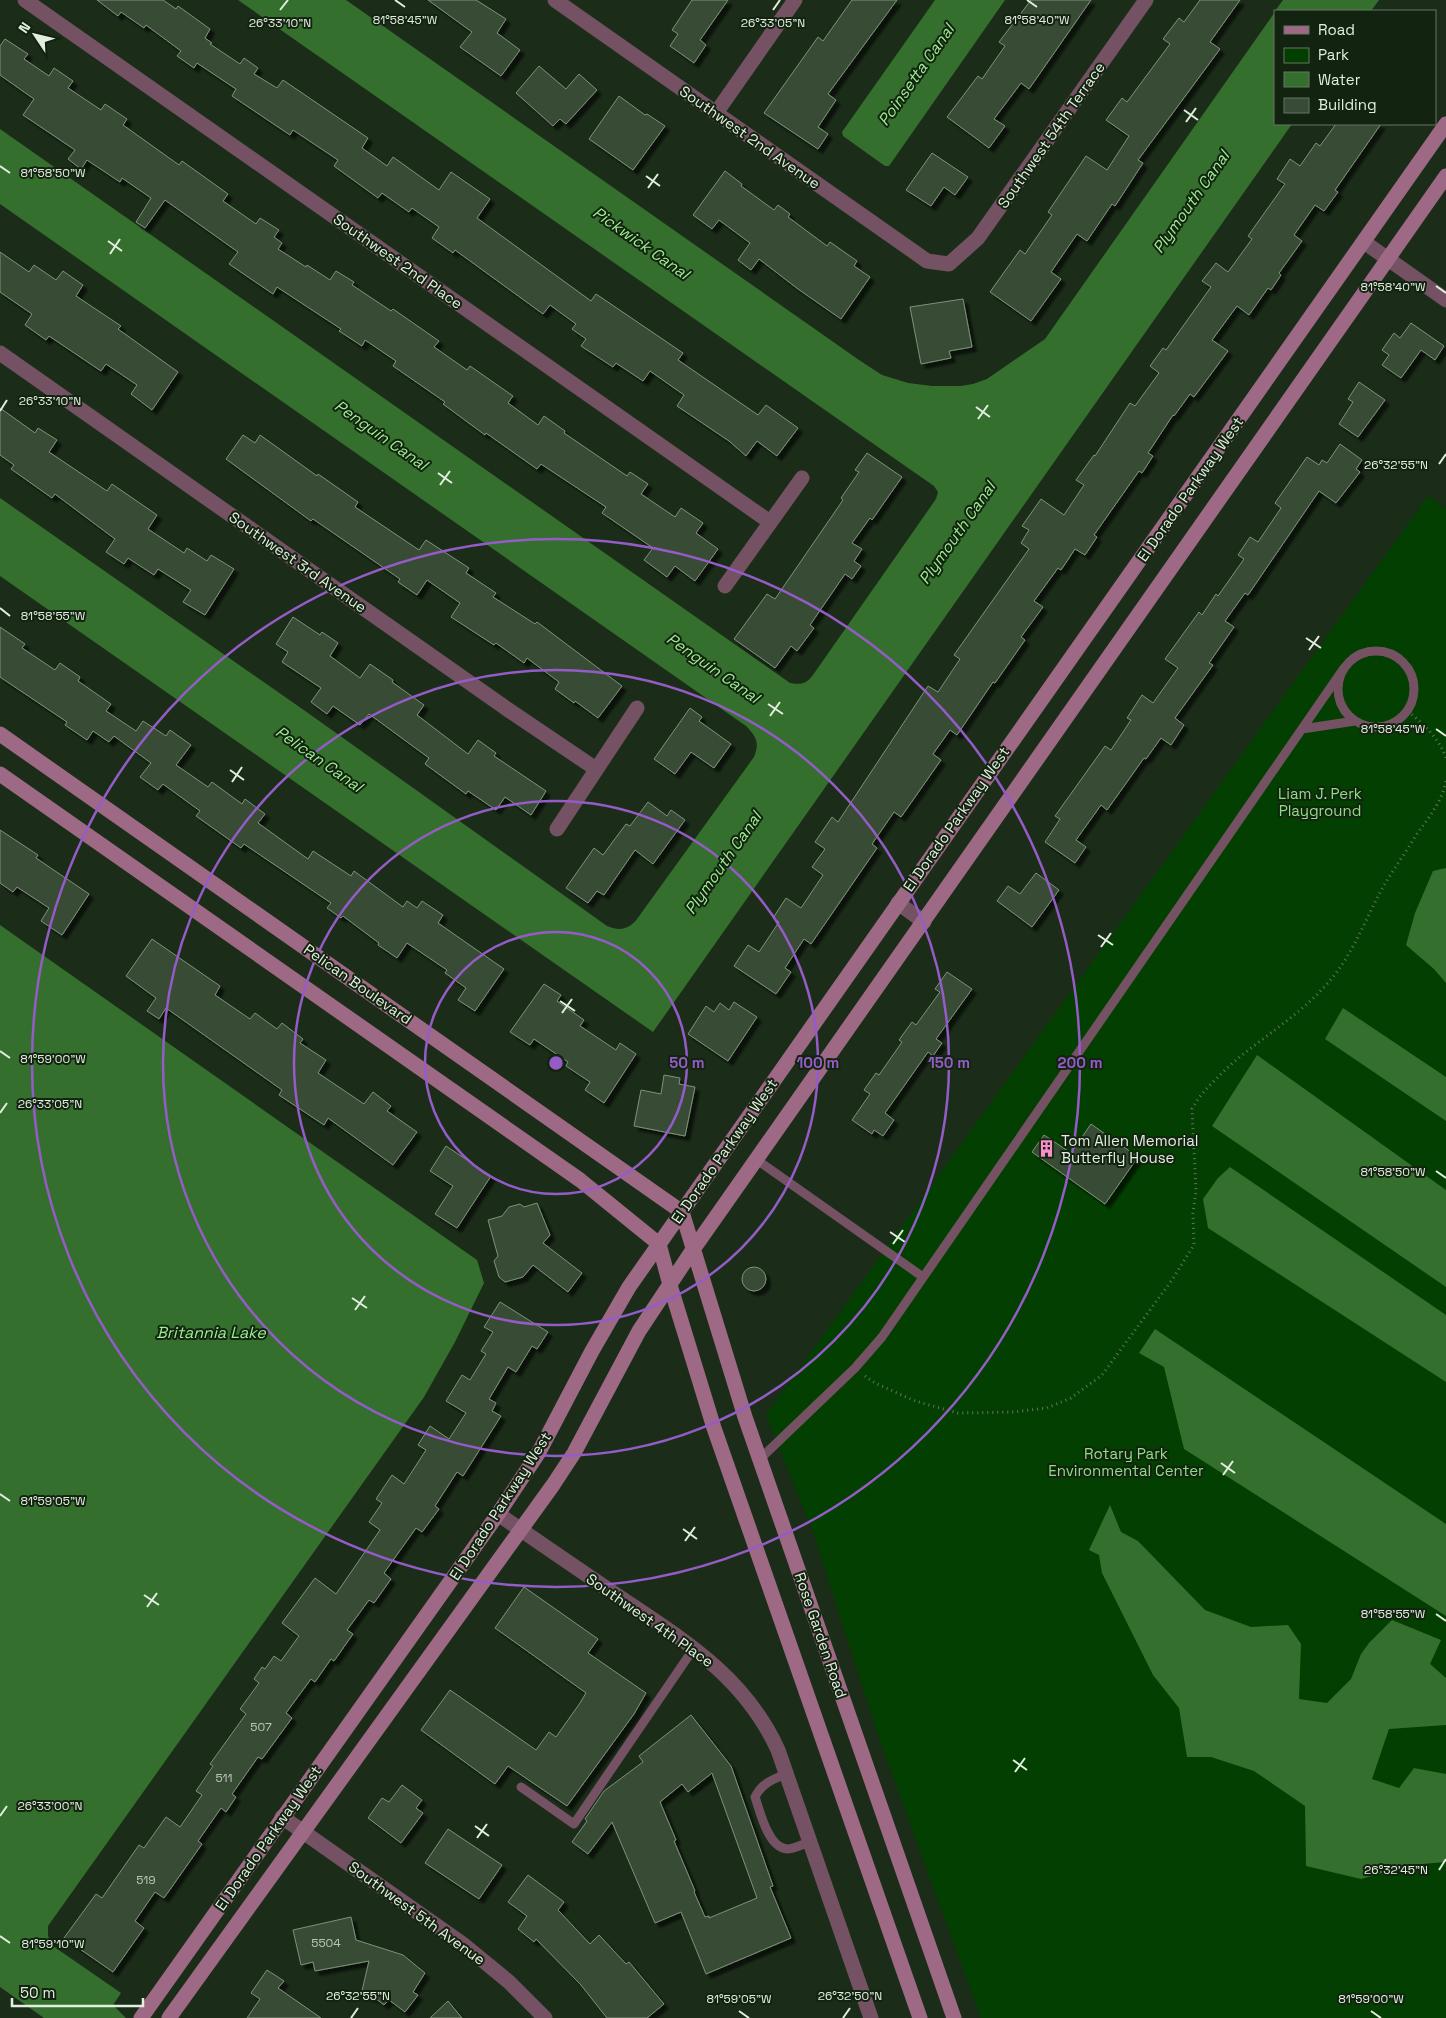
<svg xmlns="http://www.w3.org/2000/svg" width="1446" height="2018" viewBox="0 0 1446 2018" font-family="'Space Grotesk',sans-serif">
  <style>
    .green { fill: #033f00 }
    .water { fill: #356f2e }
    .building { fill: #384b36; stroke: #7d927a; fill-rule: evenodd; filter: url(#shadow) }
    .lines { fill: none; stroke-linecap: round; stroke-linejoin: round }
    .path { stroke: #637261; stroke-width: 3; stroke-dasharray: 1 4; stroke-linecap: butt }
    .lane { stroke: #745263; stroke-width: 9 }
    .street { stroke: #745263; stroke-width: 15 }
    .secondary { stroke: #9e6985; stroke-width: 15 }
    .ticks { fill: none; stroke: #e3eee1; stroke-width: 2 }
    .ring { fill: none; stroke: #955cc8; stroke-width: 2.5 }
    .labels { text-anchor: middle; dominant-baseline: central; stroke-width: 4; stroke-linejoin: round; paint-order: stroke }
    .number-label { font-size: 12px; fill: #b8c5b6 }
    .street-label { font-size: 15px; fill: #e3eee1; stroke: #122310 }
    .park-label { font-size: 15px; fill: #8fde85; stroke: #122310 }
    .poi-label { font-size: 15px; fill: #e3eee1; stroke: #122310; text-anchor: start }
    .water-label { font-size: 16px; font-style: italic; fill: #9ded92; stroke: #122310 }
    .ticks-label { font-size: 12px; text-anchor: middle; fill: #e3eee1; stroke: #122310; stroke-width: 4; stroke-linejoin: round; paint-order: stroke }
    .centre { fill: #955cc8; stroke: #122310; stroke-width: 2.5 }
    .ring-label { font-size: 15px; text-anchor: middle; font-weight: bold; fill: #955cc8; stroke: #122310; stroke-width: 4; stroke-linejoin: round; paint-order: stroke }
  </style>
  <defs>
    <filter id="shadow"><feDropShadow dx="4.5" dy="4.5" stdDeviation="1" flood-color="#0009"/></filter>
  </defs>
  <rect width="100%" height="100%" fill="#1b2d19"/>
  <path class="green" d="M1428,496l18,13v1509h-465l-101,-277 -67,-209 -47,-117z"/>
  <path class="water" d="M238,0h108l513,360 23,15 26,8 24,3h29l12,-2 14,-5 58,-40 230,-327v112h17l-639,908 -653,-456v-78l308,215 299,213c13,5 21,4 30,-7l117,-162c6,-14 2,-21 -8,-31l-746,-522v-75l790,554c11,2 16,1 23,-8l123,-176 2,-7 -4,-6 -79,-55z
    M935,0h70l-116,166h-4l-42,-30 -1,-4z
    M1283,0h96l-8,11h-96z
    M1446,868v115l-12,-14 -28,-24 9,-32 18,-42z
    M0,925l477,335 7,23 -29,59 -31,55 -376,529v10l5,10 68,47 -8,12 13,13h-82l-44,-31z
    M1343,1008l103,69v44l-121,-82z
    M1257,1055l189,135v97l-234,-161z
    M1230,1167l216,148v67l-238,-154 -5,-29 15,-21z
    M1155,1329l291,195v92l-262,-167 -20,-82 -25,-14z
    M1110,1505l11,27 17,9 67,69 46,17 37,-2 13,19 -2,55 28,4 24,-24 10,-25 8,-11 23,-23 49,20 -11,24 16,14v47l-57,4 -17,50 27,9 15,-20 32,6v88l-36,3 -49,14 -55,-13 -1,-60 -51,-35 -43,-14h-24l-8,-49 -26,-33 -51,-102 -3,-18 -10,-5z"/>
  <path class="building" d="M97,0h66l13,9 2,-3 32,23 -5,9 7,5 -2,1 30,20 4,-6 14,10 -4,6 23,14 6,-8 85,58 -6,10 25,18 6,-9 46,33 12,-18 39,27 -13,19 114,83 5,-7 87,59 -5,7 80,55 8,-10 32,23 -21,28 -20,-15 -11,15 -17,-15 -52,-35 7,-11 -34,-24 -7,10 -27,-18 -3,4 -32,-21 5,-7 -14,-10 4,-5 -26,-19 -7,9 -88,-64 -2,3 -21,-15 7,-11 -27,-19 -3,4 -27,-19 -4,5 -44,-32 4,-6 -45,-30 -3,5 -58,-39 4,-7 -39,-26 -3,5 -17,-12 4,-5 -35,-26 -2,3 -23,-16 -3,4z
    M428,0h48l30,19 -9,14 23,17 -19,26 -41,-29 12,-15z
    M692,0h36l-28,40 6,5 -12,18 -24,-17 8,-12 -6,-4z
    M852,0h45l-69,94 8,6 -18,27 10,7 -10,15 -54,-36 54,-76 5,4z
    M1031,0h60l-62,89 -8,-6 -27,36 11,7 -16,22 -42,-31 31,-41 4,3 23,-33 -6,-4z
    M1200,0h40l-30,42 10,7 -82,111 5,3 -28,43 -3,-2 -25,37 -10,-7 -26,38 10,7 -30,42 -41,-29 30,-42 5,4 27,-39 -4,-3 38,-56 21,14 22,-34 -23,-16 16,-22 5,4 43,-58 -7,-5 16,-21 5,4z
    M5,39l23,15 -4,5 25,17 5,-8 19,13 -5,7 33,22 4,-6 22,15 -4,6 56,40 3,-4 46,33 -5,7 33,23 4,-6 19,12 -5,7 8,6 -4,6 28,18 1,-2 23,15 6,-9 18,11 -2,3 39,26 2,-2 46,32 -5,6 33,23 3,-4 43,30 -5,7 30,22 6,-9 21,15 -1,2 63,43 3,-4 18,12 -7,10 34,23 6,-9 22,15 -7,10 22,16 -23,32 -20,-15 -8,11 -23,-17 9,-12 -51,-35 4,-6 -65,-43 -4,5 -51,-36 -1,2 -42,-31 2,-2 -52,-36 3,-5 -31,-21 -3,6 -23,-15 2,-2 -64,-42 -4,7 -44,-30 9,-12 -73,-52 -20,28 -9,-6 15,-24 -29,-20 -2,4 -33,-22 -6,9 -13,-10 7,-9 -52,-35 11,-16 -34,-24v-29z
    M539,66l27,23 13,-15 18,16 -31,34 -6,-5 -7,7 -37,-33z
    M619,96l26,19 2,-1 18,12 -32,44 -44,-31z
    M1336,124h45l-46,66 3,2 -14,19 -9,-6 -21,30 8,6 -23,32 2,2 -10,15 -3,-2 -19,27 -12,-9 -25,34 16,11 -34,46 -4,-3 -16,22 -1,-1 -25,38 5,3 -11,17 -3,-2 -45,64 3,2 -12,18 -10,-6 -14,21 -3,-2 -24,33 9,6 -22,30 4,3 -30,43 -2,-1 -36,53 -7,-5 -17,24 8,6 -40,57 -7,-5 -22,32 5,4 -66,96 -7,-5 -19,29 6,4 -15,22 -42,-28 14,-21 11,7 20,-30 -6,-4 13,-20 15,10 22,-33 -11,-8 13,-18 -10,-7 17,-25 6,5 90,-136 10,6 22,-33 -6,-4 75,-106 -8,-6 8,-13 -7,-4 19,-27 23,16 20,-30 -8,-5 18,-25 1,1 35,-53 5,3 24,-33 -9,-7 13,-18 3,2 45,-63 -9,-6 14,-18 12,9 24,-33 -4,-3 37,-52 -8,-5 13,-20 10,7 16,-23 4,3z
    M932,153l36,24 -13,18 -11,-8 -13,19 -25,-16z
    M725,171l17,13 -1,2 33,24 4,-5 12,9 -2,3 39,29 3,-4 27,19 -3,5 16,11 -29,42 -43,-30 -39,-30 -8,11 -13,-10 12,-17 -31,-23 -7,9 -19,-14z
    M0,252l29,20 5,-7 22,15 7,-9 20,14 -7,11 45,30 -3,3 60,43 -26,38 -21,-16 6,-9 -31,-21 -5,7 -52,-35 -3,4 -21,-15 7,-11 -32,-22z
    M963,299l9,48 -23,4 2,7 -30,6 -11,-57z
    M1411,323l33,23 -9,14 -14,-10 -20,28 -19,-13 7,-10 -7,-5 12,-17 6,5z
    M1359,382l26,18 -27,37 -19,-13 14,-22 -5,-3z
    M0,408l35,25 3,-5 19,12 -8,12 58,39 5,-7 45,31 -9,14 36,24 3,-5 20,13 4,-6 23,14 -29,46 -22,-13 8,-12 -33,-21 -4,6 -26,-17 -4,6 -18,-12 9,-13 -60,-45 -3,4 -41,-29 3,-4 -14,-10z
    M243,435l12,8 5,-8 57,41 1,-2 40,28 -3,5 64,43 7,-10 43,28 -3,5 30,20 -3,4 42,27 2,-2 85,64 -24,32 -23,-17 -1,2 -19,-14 4,-7 -32,-24 -3,5 -28,-20 -2,2 -43,-28 9,-14 -33,-23 -10,15 -19,-13 2,-3 -87,-60 -2,2 -85,-62z
    M1340,444l22,16 -6,9 4,3 -24,31 -17,-12 -71,104 -3,-2 -20,28 9,6 -25,36 4,2 -38,53 9,7 -13,20 -10,-7 -15,21 -2,-1 -37,52 -6,-5 -25,35 10,7 -11,16 -30,-21 15,-23 -5,-3 50,-70 6,4 20,-30 -4,-2 15,-23 11,8 25,-35 -13,-9 34,-47 3,3 14,-21 2,2 26,-37 -6,-4 12,-18 8,5 23,-34 -6,-5 32,-46 12,8 3,-5 5,3z
    M867,453l35,24 -30,43 -2,-2 -18,25 10,6 -8,12 7,5 -9,13 -7,-5 -35,51 4,3 -17,23 -6,-5 -16,22 -41,-29 33,-45 8,5 68,-99 -2,-2 18,-26 -4,-2z
    M293,617l27,18 2,-3 16,11 -8,13 30,22 10,-14 23,16 -1,2 32,23 -7,10 51,39 10,-14 18,13 -2,3 52,35 -15,24 -26,-18 -9,13 -28,-19 -2,3 -41,-30 4,-6 -60,-44 -9,11 -27,-19 -6,8 -16,-12 10,-14 -39,-26 6,-10 -12,-8z
    M0,627l25,17 -3,4 33,22 5,-7 20,14 -2,4 33,23 -5,7 30,20 7,-10 23,15 4,-6 21,15 -15,20 32,22 4,-5 30,22 3,-5 20,15 -7,9 50,36 5,-8 38,25 3,-5 49,36 4,-6 10,7 5,-7 21,14 -5,8 66,46 -29,42 -17,-11 8,-12 -21,-15 2,-3 -40,-27 -10,15 -19,-13 1,-2 -36,-27 -2,2 -14,-10 4,-5 -87,-59 -3,4 -45,-32 4,-5 -37,-27 -5,6 -18,-13 11,-14 -37,-27 -5,6 -16,-11 -6,9 -22,-15 2,-3 -67,-45z
    M690,708l12,9 -3,4 32,23 -17,24 -23,-16 -16,22 -21,-15z
    M648,802l19,14 4,-6 14,10 -32,44 -18,-14 -31,45 -7,-4 -9,12 -22,-15 28,-40 9,7 23,-31 4,2z
    M0,830l38,25 -2,3 53,36 -27,41 -21,-14 8,-13 -32,-21 -4,5 -13,-9z
    M1036,873l23,17 -27,37 -35,-26 11,-15 12,8z
    M152,939l68,47 -5,9 35,24 5,-6 22,16 5,-6 21,16 -3,4 26,17 -8,13 46,31 9,-12 18,14 -4,5 30,21 -24,33 -65,-47 -4,7 -45,-30 3,-5 -116,-82 -7,11 -12,-8 9,-13 -30,-22z
    M947,972l25,17 -36,50 6,4 -9,13 -5,-4 -43,61 9,7 -11,16 -9,-6 -2,4 -20,-14 18,-26 -6,-4 12,-17 3,2 23,-33 -3,-2 13,-18 4,3 24,-33 -5,-3z
    M544,984l17,11 -4,6 27,19 -4,6 36,24 4,-7 16,11 -32,49 -19,-13 5,-8 -24,-16 2,-4 -34,-23 -4,6 -20,-13z
    M734,1002l23,15 -29,44 -40,-27 18,-28 8,6 6,-9 9,7z
    M664,1075l16,3 -1,6 16,3 -10,49 -51,-10 7,-36 20,4z
    M1091,1124l47,33 -33,47 -73,-52 12,-17 27,18z
    M446,1146l45,30 -34,52 -22,-14 18,-28 -23,-15z
    M537,1203l13,32 -7,8 39,30 -14,19 -35,-27 -10,12 -18,5 -6,-5 -5,-16 4,-5 -10,-36 14,-4 7,-9 11,-3 4,3z
    M742 1279a12 12 0 1 1 24 0a12 12 0 1 1-24 0Z
    M500,1302l48,30 -11,17 -5,-3 -16,26 -8,-5 -19,32 7,4 -4,8 9,5 -38,60 -6,-4 -22,34 4,3 -17,23 -6,-4 -32,45 7,6 -17,24 -5,-3 -22,30 6,4 -19,27 -3,-2 -16,23 -4,-3 -25,34 6,5 -30,41 -4,-2 -26,37 4,3 -10,15 -5,-4 -23,33 4,3 -38,54 -9,-6 -20,29 9,7 -31,44 -49,-34 32,-44 6,4 37,-53 5,3 22,-31 14,10 22,-32 -6,-4 17,-25 -3,-2 36,-50 -6,-5 19,-26 -5,-4 8,-12 3,2 9,-13 7,5 18,-25 -17,-13 33,-45 21,16 44,-64 -11,-8 13,-19 -6,-4 16,-24 12,9 22,-34 -8,-5 12,-19 19,13 17,-26 -20,-12 16,-26 8,5 16,-26 -5,-3 12,-19 -9,-5z
    M524,1587l74,52 -10,14 58,40 -12,21 -67,92 -59,-40 -13,18 -74,-54 29,-40 86,60 13,-18 7,5 24,-34 6,-10 -91,-65z
    M691,1715l40,51 42,120 -3,1 21,51 -85,36 -25,-62 -26,11 -43,-101 -24,32 -16,-12 15,-21 -2,-2 19,-28 39,-29 -4,-6zM712,1773l45,125 -48,20v-2l-4,1 -11,-25 1,-1 -21,-50 2,-1 -16,-38 22,-18 6,8z
    M402,1785l20,15 -6,8 7,5 -22,30 -33,-25 14,-20 7,4z
    M448,1829l54,36 -23,34 -54,-36z
    M528,1875l36,27 -6,8 32,34 9,-9 27,29 3,-2 35,42 -17,14h-40l-26,-33 -45,-46 -2,3 -16,-13 9,-13 -19,-14z
    M351,1917l5,23 47,15 22,18 -12,19 5,3 -13,17 -16,-12 -5,5 -9,-7 -14,-3 8,-34 -54,10 -2,-9 -12,3 -8,-35z
    M267,1970l17,11 -6,7 43,30h-74l13,-19 -9,-6z
    M448,2001l14,17h-32z"/>
  <g class="lines">
    <path class="path" d="M1408,711c16,14 31,27 38,47
      M865,1376l10,7 40,18 43,12 55,-1 34,-4 24,-10 31,-23 70,-95 22,-35 -1,-32 3,-22 -4,-82c7,-13 16,-22 26,-32 33,-34 76,-56 107,-91 28,-29 41,-70 61,-104 10,-16 21,-32 31,-48 12,-17 25,-32 29,-53"/>
    <path class="lane" d="M1338 689a38 38 0 1 1 76 0a38 38 0 1 1-76 0Z
      M1302,729l53,-8
      M757,1160l166,117
      M760,1459l95,-91 27,-31 462,-669
      M786,1774c-14,6 -24,9 -31,23 5,14 13,51 32,52 7,0 16,-5 23,-7
      M521,1787l53,37 120,-176"/>
    <path class="street" d="M25,0l745,522
      M555,0l372,261 22,3 29,-26 168,-238
      M716,113l79,-113
      M1364,242l82,58
      M0,353l510,358 86,58
      M725,586l77,-108
      M557,829l80,-121
      M898,903l26,19
      M498,1514c42,29 84,58 126,86 64,43 121,78 154,150l93,268
      M282,1817l182,128 45,37 36,36"/>
    <path class="secondary" d="M0,734l682,478 63,205 209,601
      M0,774l580,406 79,64 11,41 44,143 206,590
      M141,2018l357,-504 41,-62 53,-101 37,-64 817,-1163
      M169,2018l384,-533 21,-32 65,-122 53,-80 754,-1075"/>
  </g>
  <path class="ticks" d="M395,0l10,7M1027,0l10,7M280,10l8,-10M773,10l7,-10M1184,110l14,10M1186,122l10,-14M0,166l10,7M646,176l14,10M648,188l10,-14M108,241l14,10M110,254l10,-15M1436,286l10,7M976,407l14,10M0,411l7,-11M978,419l10,-14M1439,464l7,-10M438,473l14,10M440,485l10,-14M0,608l10,8M1306,638l15,10M1309,650l10,-14M768,704l15,10M770,716l10,-14M1436,729l10,7M230,770l14,10M232,782l10,-15M1098,935l15,10M1101,947l10,-14M560,1001l15,10M562,1013l10,-14M0,1051l10,7M0,1113l7,-10M1436,1171l10,7M890,1232l15,10M893,1244l10,-14M352,1298l15,10M355,1310l10,-14M1221,1463l14,10M1223,1475l10,-14M0,1494l10,7M683,1529l14,10M685,1541l10,-14M144,1595l15,10M147,1607l10,-14M1436,1614l10,7M1013,1760l14,10M1015,1772l10,-14M0,1816l7,-10M475,1826l14,10M477,1838l10,-14M1439,1870l7,-11M0,1936l10,7M739,2011l10,7M1371,2011l10,7M351,2018l7,-10M843,2018l7,-10"/>
  <g class="ring">
    <circle cx="556" cy="1063" r="131"/>
    <circle cx="556" cy="1063" r="262"/>
    <circle cx="556" cy="1063" r="393"/>
    <circle cx="556" cy="1063" r="524"/>
  </g>
  <defs>
    <symbol id="building-bare" viewBox="-9 -9 18 18"><path d="M-4-6H4V6H1V3H-1V6H-4ZM-2.5-4.3h1.7v1.8h-1.7ZM.8-4.3h1.7v1.8H.8ZM-2.5-1h1.7V.8h-1.7ZM.8-1h1.7V.8H.8Z" fill="#f98fc9" stroke="#122310" stroke-width="2.5" paint-order="stroke"/></symbol>
  </defs>
  <g fill-rule="evenodd">
    <use href="#building-bare" x="1034" y="1136" width="25" height="25"/>
  </g>
  <g class="labels">
    <g class="number-label">
      <text x="261" y="1727">507</text>
      <text x="224" y="1778">511</text>
      <text x="146" y="1880">519</text>
      <text x="326" y="1943">5504</text>
    </g>
    <g class="street-label">
      <text transform="translate(1051 135) rotate(-55)">Southwest 54th Terrace</text>
      <text transform="translate(750 137) rotate(35)">Southwest 2nd Avenue</text>
      <text transform="translate(398 261) rotate(35)">Southwest 2nd Place</text>
      <text transform="translate(1190 489) rotate(-55)">El Dorado Parkway West</text>
      <text transform="translate(298 562) rotate(35)">Southwest 3rd Avenue</text>
      <text transform="translate(956 819) rotate(-55)">El Dorado Parkway West</text>
      <text transform="translate(358 984) rotate(35)">Pelican Boulevard</text>
      <text transform="translate(724 1151) rotate(-55)">El Dorado Parkway West</text>
      <text transform="translate(500 1506) rotate(-57)">El Dorado Parkway West</text>
      <text transform="translate(650 1620) rotate(35)">Southwest 4th Place</text>
      <text transform="translate(821 1635) rotate(71)">Rose Garden Road</text>
      <text transform="translate(268 1838) rotate(-55)">El Dorado Parkway West</text>
      <text transform="translate(417 1913) rotate(36)">Southwest 5th Avenue</text>
    </g>
    <g class="park-label">
      <text x="1320" y="793">Liam J. Perk<tspan x="1320" dy="17">Playground</tspan></text>
      <text x="1126" y="1453">Rotary Park<tspan x="1126" dy="17">Environmental Center</tspan></text>
    </g>
    <g class="poi-label">
      <text x="1061" y="1140">Tom Allen Memorial<tspan x="1061" dy="17">Butterfly House</tspan></text>
    </g>
    <g class="water-label">
      <text transform="translate(916 75) rotate(-55)">Poinsetta Canal</text>
      <text transform="translate(1191 202) rotate(-55)">Plymouth Canal</text>
      <text transform="translate(641 243) rotate(35)">Pickwick Canal</text>
      <text transform="translate(381 435) rotate(35)">Penguin Canal</text>
      <text transform="translate(957 533) rotate(-55)">Plymouth Canal</text>
      <text transform="translate(713 668) rotate(35)">Penguin Canal</text>
      <text transform="translate(319 759) rotate(35)">Pelican Canal</text>
      <text transform="translate(723 863) rotate(-55)">Plymouth Canal</text>
      <text x="211" y="1332">Britannia Lake</text>
    </g>
  </g>
  <g class="ticks-label">
    <text x="405" y="24">81°58'45"W</text>
    <text x="1037" y="24">81°58'40"W</text>
    <text x="280" y="27">26°33'10"N</text>
    <text x="773" y="27">26°33'05"N</text>
    <text x="53" y="177">81°58'50"W</text>
    <text x="1393" y="291">81°58'40"W</text>
    <text x="50" y="405">26°33'10"N</text>
    <text x="1396" y="469">26°32'55"N</text>
    <text x="53" y="620">81°58'55"W</text>
    <text x="1393" y="733">81°58'45"W</text>
    <text x="53" y="1063">81°59'00"W</text>
    <text x="50" y="1108">26°33'05"N</text>
    <text x="1393" y="1176">81°58'50"W</text>
    <text x="53" y="1505">81°59'05"W</text>
    <text x="1393" y="1618">81°58'55"W</text>
    <text x="50" y="1810">26°33'00"N</text>
    <text x="1396" y="1874">26°32'45"N</text>
    <text x="53" y="1948">81°59'10"W</text>
    <text x="358" y="2000">26°32'55"N</text>
    <text x="850" y="2000">26°32'50"N</text>
    <text x="739" y="2003">81°59'05"W</text>
    <text x="1371" y="2003">81°59'00"W</text>
  </g>
  <circle cx="556" cy="1063" r="8" class="centre"/>
  <g class="ring-label">
    <text x="687" y="1068">50 m</text>
    <text x="818" y="1068">100 m</text>
    <text x="949" y="1068">150 m</text>
    <text x="1080" y="1068">200 m</text>
  </g>
  <rect x="1274" y="10" width="162" height="115" fill="#122310" stroke="#667464"/>
  <rect x="1284" y="26" width="25" height="8" fill="#9e6985" stroke="#667464"/>
  <text x="1318" y="35" font-size="15" fill="#e3eee1">Road</text>
  <rect x="1284" y="48" width="25" height="15" fill="#033f00" stroke="#667464"/>
  <text x="1318" y="60" font-size="15" fill="#e3eee1">Park</text>
  <rect x="1284" y="72" width="25" height="15" fill="#356f2e" stroke="#667464"/>
  <text x="1318" y="85" font-size="15" fill="#e3eee1">Water</text>
  <rect x="1284" y="98" width="25" height="15" fill="#384b36" stroke="#667464"/>
  <text x="1318" y="110" font-size="15" fill="#e3eee1">Building</text>
  <g transform="translate(35 35) rotate(305)" stroke="#122310" stroke-width="4" paint-order="stroke">
  <path d="M0-4L9 19L0 12L-9 19Z" fill="#e3eee1"/>
  <text y="-8" font-size="14" font-weight="bold" text-anchor="middle" fill="#e3eee1">N</text>
  </g>
  <path d="M12 1998v8h131v-8" fill="none" stroke="#e3eee1" stroke-width="2.5"/>
  <text x="20" y="1998" font-size="15" fill="#e3eee1" stroke="#122310" stroke-width="4" paint-order="stroke">50 m</text>
</svg>
